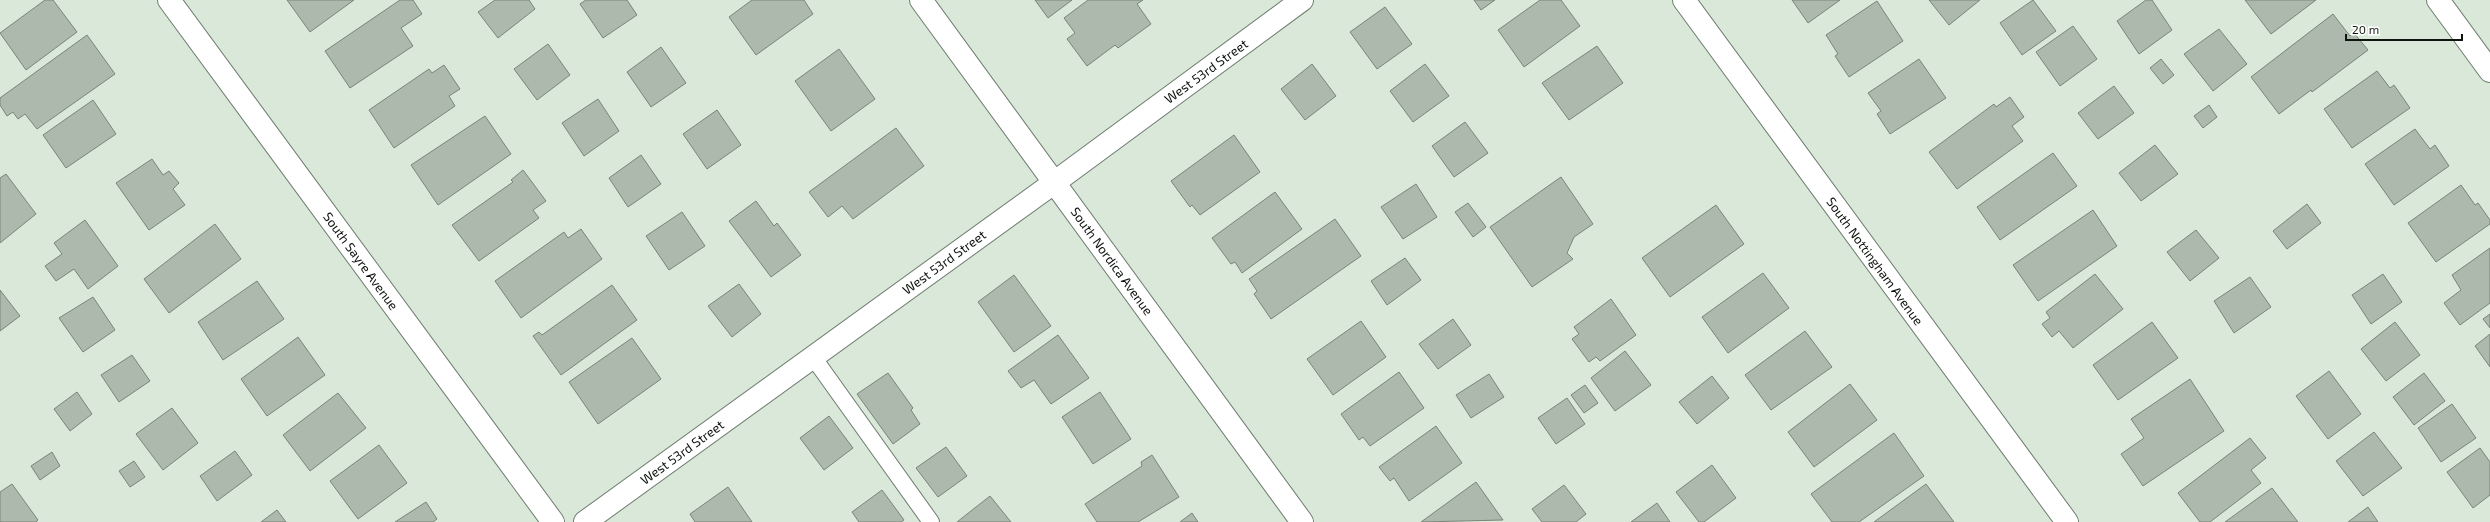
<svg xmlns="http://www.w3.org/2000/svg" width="2490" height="522" viewBox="0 0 2490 522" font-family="'Exo 2',sans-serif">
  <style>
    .building { fill: #acb9ac; stroke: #788578 }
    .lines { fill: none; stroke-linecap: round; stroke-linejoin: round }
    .lane-casing { stroke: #6f7c70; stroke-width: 18 }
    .street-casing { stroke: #6f7c70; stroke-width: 24 }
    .lane { stroke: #fff; stroke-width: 16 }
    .street { stroke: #fff; stroke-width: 22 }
    .labels { text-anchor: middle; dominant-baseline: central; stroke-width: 3; stroke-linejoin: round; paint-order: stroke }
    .street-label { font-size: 13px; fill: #0f140f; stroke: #fff }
  </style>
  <rect width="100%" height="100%" fill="#d9e8d9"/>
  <path class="building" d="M45,0h8l24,32 -51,38 -26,-37z
    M287,0h67l-44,32z
    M400,0h13l9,14 -21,14 12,18 -63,42 -25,-37z
    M495,0h34l6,9 -37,29 -20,-26z
    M586,0h41l10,15 -34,23 -23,-34z
    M752,0h52l9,14 -57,41 -27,-38z
    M1035,0h37l-24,18z
    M1088,0h55l-6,4 14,20 -33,24 -3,-3 -28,21 -20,-27 8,-6 -11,-15z
    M1474,0h21l-14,10z
    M1540,0h21l19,26 -56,41 -26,-37z
    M1792,0h48l-32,23z
    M1929,0h51l-31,25z
    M2033,0l23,31 -34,24 -22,-32z
    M2146,0h6l20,30 -33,24 -22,-33z
    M2245,0h71l-45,34z
    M1877,1l26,40 -54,36 -14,-21 3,-2 -12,-19z
    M1385,7l27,37 -35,25 -27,-37z
    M2333,14l17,22 4,-3 14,17 -56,42 -1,-2 -32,24 -28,-37z
    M2073,26l24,33 -37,27 -24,-34z
    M2219,29l28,35 -34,27 -29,-37z
    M87,35l28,39 -78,55 -12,-15 -7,5 -5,-7 -6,4 -7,-11v-7z
    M548,44l22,31 -33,25 -23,-31z
    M1597,46l26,37 -54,37 -27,-37z
    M661,47l25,36 -35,24 -24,-35z
    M839,49l36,50 -44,32 -36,-50z
    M1919,59l27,39 -56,36 -13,-20 4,-3 -13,-18z
    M2161,59l13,16 -11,9 -13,-16z
    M1312,64l24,32 -31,24 -24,-31z
    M1425,64l24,32 -36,26 -23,-31z
    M444,65l16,24 -11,7 6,10 -61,42 -25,-38 60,-41 3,4z
    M2377,71l13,17 4,-3 16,23 -58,40 -28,-39z
    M2114,86l20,27 -36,26 -20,-26z
    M2010,97l14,20 -12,9 11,15 -66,48 -28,-37 65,-48 2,3z
    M598,99l21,32 -35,25 -22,-33z
    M93,100l23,34 -50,34 -23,-33z
    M2209,105l8,12 -14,11 -9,-12z
    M717,110l24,35 -34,24 -24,-35z
    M485,116l26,38 -73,51 -27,-40z
    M1465,122l23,31 -34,24 -22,-31z
    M896,128l28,38 -71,53 -11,-13 -14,11 -19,-25z
    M2415,129l15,20 5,-4 14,21 -55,39 -29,-41z
    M1234,135l26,37 -60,43 -8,-10 -2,2 -19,-26z
    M2155,145l23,29 -37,27 -22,-28z
    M2053,153l24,33 -77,54 -23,-33z
    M641,155l20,29 -33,23 -19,-29z
    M152,159l11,16 6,-4 10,12 -6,6 12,16 -36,25 -33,-47z
    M523,170l23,31 -13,9 6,8 -60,43 -27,-36 61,-43 -2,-2z
    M6,174l30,40 -36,29v-65z
    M1561,177l32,47 -19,13 -7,16 6,6 -41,28 -42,-60z
    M1416,184l21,33 -34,22 -22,-32z
    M2461,185l14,20 3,-2 12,17v4l-54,38 -28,-39z
    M1275,192l27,37 -60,44 -7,-11 -4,2 -19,-26z
    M756,201l18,25 3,-3 24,32 -30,22 -42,-56z
    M1468,203l18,24 -13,10 -18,-25z
    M2307,204l14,19 -34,26 -14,-18z
    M1716,205l28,39 -74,53 -28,-39z
    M2093,210l24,36 -79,55 -25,-36z
    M682,212l23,34 -36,24 -23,-34z
    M1335,219l26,37 -90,63 -17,-25 3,-3 -8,-12z
    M85,220l33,46 -30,23 -14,-20 -18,12 -11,-15 17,-12 -8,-11z
    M215,224l26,35 -72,54 -25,-34z
    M581,229l21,30 -81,59 -26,-37 69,-49 4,6z
    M2196,230l23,28 -29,23 -23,-29z
    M2490,248v55l-30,22 -16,-22 17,-13 -9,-15z
    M1405,258l16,22 -34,25 -16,-24z
    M1763,273l26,35 -61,45 -26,-36z
    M2095,274l28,35 -50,39 -14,-17 -7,6 -10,-13 8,-6 -4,-6z
    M2383,274l19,28 -31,22 -19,-29z
    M1014,275l37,51 -37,26 -36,-50z
    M2250,277l21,30 -37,26 -20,-32z
    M257,281l27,38 -61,41 -25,-38z
    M739,284l22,30 -29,23 -24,-31z
    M612,285l25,35 -76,55 -28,-39 6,-4 3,3z
    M0,290l20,26 -20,15z
    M93,297l22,33 -32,22 -24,-34z
    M1611,299l25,36 -36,26 -4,-4 -7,5 -17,-23 7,-5 -5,-7z
    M2490,314v14l-7,-9z
    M1453,319l18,26 -33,24 -19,-25z
    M1361,321l25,36 -53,38 -26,-36z
    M2152,322l26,36 -60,42 -25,-35z
    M2395,322l25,33 -34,26 -25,-32z
    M1805,331l27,36 -61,43 -26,-35z
    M2490,334v33l-15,-21z
    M1058,335l31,43 -38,26 -17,-24 -13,8 -13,-17z
    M298,337l27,38 -58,41 -26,-37z
    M632,338l29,41 -63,45 -29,-42z
    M1625,351l26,34 -36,26 -24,-33z
    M132,355l18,26 -31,21 -18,-27z
    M2329,371l32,43 -33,25 -32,-43z
    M1399,372l25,36 -54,38 -7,-9 -4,3 -18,-26z
    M888,373l25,35 -2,2 9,14 -27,20 -36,-50z
    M2424,373l21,28 -31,24 -21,-28z
    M1489,374l15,23 -33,21 -15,-23z
    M1712,376l17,22 -32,26 -18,-22z
    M2190,379l34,52 -81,55 -22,-32 23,-16 -13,-19z
    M1850,384l27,36 -63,47 -26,-35z
    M1585,385l13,18 -14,10 -13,-18z
    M77,392l15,22 -22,17 -16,-22z
    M1100,392l31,47 -38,25 -31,-47z
    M338,393l28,35 -56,43 -27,-36z
    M1567,398l18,26 -29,20 -18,-26z
    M2452,404l24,34 -35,24 -23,-34z
    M172,408l26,35 -35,27 -27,-36z
    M829,416l24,32 -29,22 -24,-32z
    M1436,426l26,37 -53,38 -15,-23 -4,3 -11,-14z
    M2374,432l28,36 -39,28 -27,-35z
    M1894,433l30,43 -65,46h-27l-21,-28z
    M2250,438l16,20 -15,12 10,13 -51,39h-10l-22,-29z
    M379,445l28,38 -49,36 -28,-38z
    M946,447l21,29 -29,21 -22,-29z
    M2480,448l10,14v33l-17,13 -26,-36z
    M235,451l17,24 -35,26 -17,-25z
    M52,452l8,14 -20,14 -9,-14z
    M1152,455l27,42 -41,25h-41l-12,-18 57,-38 -1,-4z
    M134,461l11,16 -15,10 -11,-16z
    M1712,465l24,33 -32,24h-5l-23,-30z
    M1476,482l27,38 -82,2z
    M12,484l26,36 -2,2h-36v-30z
    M1926,484l28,38h-80z
    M1564,485l22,29 -10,8h-34l-10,-13z
    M728,487l24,35h-57l-5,-8z
    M2272,488l26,34h-73z
    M882,490l22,30 -3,2h-42l-7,-10z
    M990,496l21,26h-54z
    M426,502l11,17 -4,3h-38z
    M1657,503l13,19h-39z
    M2368,507l10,15h-30z
    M277,510l9,12h-25z
    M1192,513l6,9h-18z"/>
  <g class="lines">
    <defs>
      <path id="lane" d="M813,357l118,165"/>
      <path id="street" d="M169,0l384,522
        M921,0l381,522
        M1684,0l383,522
        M2438,0l52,71
        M585,522l470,-340 247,-182"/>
    </defs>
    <use href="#lane" class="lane-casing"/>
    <use href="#street" class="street-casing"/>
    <use href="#lane" class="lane"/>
    <use href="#street" class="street"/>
  </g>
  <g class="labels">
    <g class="street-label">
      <text transform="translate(1206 71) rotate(-36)">West 53rd Street</text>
      <text transform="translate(361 261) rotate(54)">South Sayre Avenue</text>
      <text transform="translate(1112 261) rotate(54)">South Nordica Avenue</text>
      <text transform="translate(1875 261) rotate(54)">South Nottingham Avenue</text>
      <text transform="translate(944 262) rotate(-36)">West 53rd Street</text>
      <text transform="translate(682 452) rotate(-36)">West 53rd Street</text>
    </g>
  </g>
  <path d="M2346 34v6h116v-6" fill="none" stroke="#0f140f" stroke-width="2"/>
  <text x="2352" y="34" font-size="12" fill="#0f140f" stroke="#ffffff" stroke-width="3" paint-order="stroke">20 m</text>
</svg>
